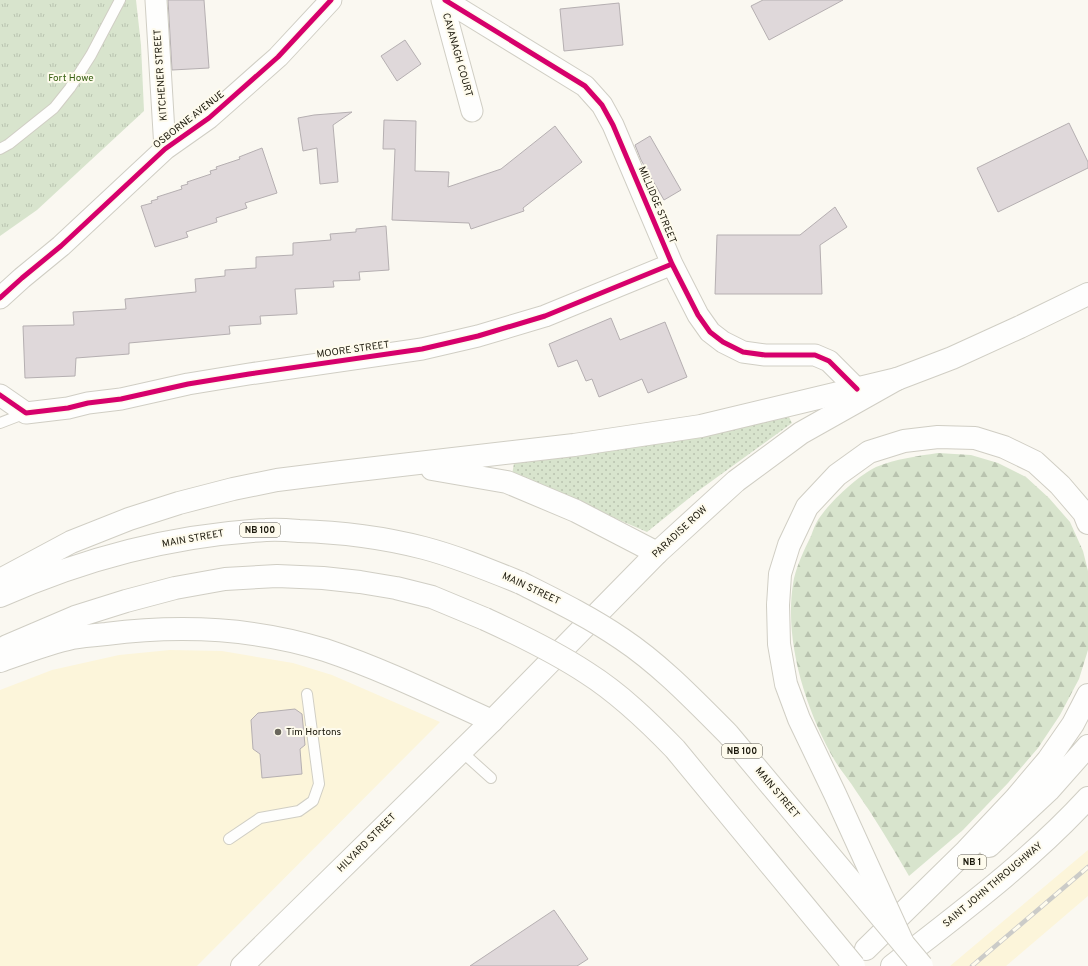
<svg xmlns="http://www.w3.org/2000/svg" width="1088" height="966" viewBox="0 0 1088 966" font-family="Overpass,sans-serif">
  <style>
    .built { fill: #fcf5da }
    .grass { fill: url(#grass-dots) }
    .forest { fill: url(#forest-firs) }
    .park { fill: url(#park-tufts) }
    .building { fill: #dfd8da; stroke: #b5afb1 }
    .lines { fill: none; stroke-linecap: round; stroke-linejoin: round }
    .lane-casing { stroke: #d0cec4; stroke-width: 12 }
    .street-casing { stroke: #d0cec4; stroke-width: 23 }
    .secondary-casing { stroke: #d0cec4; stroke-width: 24 }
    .primary-casing { stroke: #d0cec4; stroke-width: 24 }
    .highway-casing { stroke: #d0cec4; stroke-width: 24 }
    .lane { stroke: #fefefd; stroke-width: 10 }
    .street { stroke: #fefefd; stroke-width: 21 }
    .secondary { stroke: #fefefd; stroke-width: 22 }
    .primary { stroke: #fefefd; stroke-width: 22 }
    .highway { stroke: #fefefd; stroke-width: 22 }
    .rail-casing { stroke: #cbcbc8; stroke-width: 4.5 }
    .rail { stroke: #fefbed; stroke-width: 3; stroke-dasharray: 9; stroke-linecap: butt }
    .primary-bridge-casing { stroke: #d0cec4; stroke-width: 24; stroke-linecap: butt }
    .highway-bridge-casing { stroke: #d0cec4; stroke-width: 24; stroke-linecap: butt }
    .primary-bridge { stroke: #fefefd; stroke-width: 22 }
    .highway-bridge { stroke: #fefefd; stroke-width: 22 }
    .cycleway-casing { stroke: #fefbed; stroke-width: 8 }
    .cycleway { stroke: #d6006c; stroke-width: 5 }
    .poi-dot { fill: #6a675c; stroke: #fefbed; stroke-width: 1.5 }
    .labels { text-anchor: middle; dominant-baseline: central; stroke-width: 4; stroke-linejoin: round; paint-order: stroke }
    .shield { fill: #fefbed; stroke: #605d50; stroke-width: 1 }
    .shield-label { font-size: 9px; font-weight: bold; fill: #1c190c }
    .street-label { font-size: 10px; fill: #1c190c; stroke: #fefbed }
    .park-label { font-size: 10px; fill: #396214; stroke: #fefbed }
    .poi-label { font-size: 10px; fill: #1c190c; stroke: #fefbed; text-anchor: start }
  </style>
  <defs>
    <pattern id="grass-dots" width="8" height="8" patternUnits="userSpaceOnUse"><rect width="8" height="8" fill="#d8e4cd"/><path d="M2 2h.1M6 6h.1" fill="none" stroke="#b9c3af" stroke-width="1.8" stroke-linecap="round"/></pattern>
    <pattern id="forest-firs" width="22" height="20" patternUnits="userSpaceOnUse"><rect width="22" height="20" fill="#d8e4cd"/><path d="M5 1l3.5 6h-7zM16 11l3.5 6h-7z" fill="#b9c3af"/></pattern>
    <pattern id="park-tufts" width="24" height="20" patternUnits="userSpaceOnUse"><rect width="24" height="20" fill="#d8e4cd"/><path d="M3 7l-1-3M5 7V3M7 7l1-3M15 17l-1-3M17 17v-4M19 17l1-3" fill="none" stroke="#b9c3af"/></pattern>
  </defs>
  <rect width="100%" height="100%" fill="#faf8f1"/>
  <path class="built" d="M170,650l52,1 71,12 39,12 108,47 -243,244h-197v-276l52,-20 67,-15z
    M1088,850v46l-82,70h-56z"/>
  <path class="grass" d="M789,417l3,6 -94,68 -51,41 -111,-48 -24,-9 2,-12 167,-23z"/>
  <path class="forest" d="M938,453l33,2 27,8 28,14 23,21 21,24 13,29 5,20v79l-9,29 -19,36 -22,33 -30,35 -45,47 -54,46c-17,-29 -34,-58 -53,-85 -6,-10 -15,-20 -21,-30 -29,-50 -51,-119 -42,-177 2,-15 11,-34 18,-48 2,-6 5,-14 9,-19 11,-16 39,-42 56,-50 20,-8 41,-11 62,-14z"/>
  <path class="park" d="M0,0h136l5,45 3,66 -107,99 -37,26z"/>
  <path class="building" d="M168,0h36l5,68 -37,2z
    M763,0h80l-74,40 -18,-34z
    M619,3l4,42 -59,6 -4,-42z
    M405,40l16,24 -24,17 -16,-25z
    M352,112l-19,13 5,57 -18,2 -3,-36 -14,3 -5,-33 16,-3z
    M384,120l32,1 -1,50 34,1 -1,15 53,-18 54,-43 27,36 -59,46 1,3 -53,18 -2,-6 -77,-3 3,-71h-12z
    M1069,123l19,39v6l-90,44 -21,-44z
    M650,136l31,54 -17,10 -23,-40 -6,-15z
    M262,148l15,45 -32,10 2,5 -31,10 1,4 -31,10 2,5 -33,10 -14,-41 11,-3 -1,-2 7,-2 -1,-2 25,-8 -1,-3 7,-2 -1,-2 24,-8 -1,-3 7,-2 -1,-2 24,-8 -1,-2z
    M835,207l12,20 -27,18 2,49h-107l2,-59h83z
    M386,226l3,44 -30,2 1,8 -27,1 1,6 -39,2 2,25 -37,2 1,8 -32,2 1,8 -101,9v11l-53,4 -1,18 -50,2 -2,-52 51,-1 -1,-13 53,-3 -1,-10 71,-7 -1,-13 30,-3v-6l31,-2v-11l37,-2v-12l38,-3 -1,-6 26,-2v-3z
    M611,318l9,22 45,-18 22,55 -39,16 -6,-14 -43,18 -7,-18 -6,2 -9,-21 -19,7 -9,-23z
    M295,709l7,5 3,31 -5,4 2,25 -40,4 -2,-24 -7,-5 -2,-29 7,-7z
    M554,910l34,49 -11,7h-107z"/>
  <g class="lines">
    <defs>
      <path id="lane" d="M0,149l9,-5 45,-36 16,-20 21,-33 29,-55
        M0,423l26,-10
        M461,751l30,27
        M229,839l31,-21 39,-7 14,-10 6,-17 -12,-90"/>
      <path id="street" d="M156,0l9,149
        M442,0l30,111
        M445,0l140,86 17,19 11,20 59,139 26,51 12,17 13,10 20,10 22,3h50l14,6 28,28
        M0,298l22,-20 39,-32 104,-97 44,-31 69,-61 53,-57
        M0,395l26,18 42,-5 20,-5 33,-4 67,-15 61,-10 173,-25 56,-13 67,-20 127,-52"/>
      <path id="secondary" d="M242,966l250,-245 165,-168 79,-72 65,-48 96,-54 55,-21 68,-31 68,-33"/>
      <path id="primary" d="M432,469l75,13 69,29 81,42
        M0,580l71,-38 58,-23 50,-16 54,-14 44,-9 64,-8 233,-27 127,-19 196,-47
        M0,596c83,-37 175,-61 266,-66 11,-1 22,0 33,1 40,1 86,7 125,17 34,9 65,22 97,35
        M7,646l68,-29 51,-16 49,-13 50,-9 52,-3 46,2 37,4 36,6 36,9 53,22
        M0,661c23,-8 49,-18 72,-23 11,-2 23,-3 34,-4 72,-9 149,-6 219,16 57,19 112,46 167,71"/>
      <path id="highway" d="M778,605l2,-31 9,-29 18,-38 30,-32 32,-23 35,-11 34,-4 37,1 29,9 31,15 25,23 24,28 4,10
        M989,846l60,-56 39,-44
        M866,949l100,-98 49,-52 33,-39 25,-36 15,-29
        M892,966c68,-53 138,-105 196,-168"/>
    </defs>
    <use href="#lane" class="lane-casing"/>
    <use href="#street" class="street-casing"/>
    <use href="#secondary" class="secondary-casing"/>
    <use href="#primary" class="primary-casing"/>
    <use href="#highway" class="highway-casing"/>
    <use href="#lane" class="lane"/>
    <use href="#street" class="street"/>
    <use href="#secondary" class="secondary"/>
    <use href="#primary" class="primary"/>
    <use href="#highway" class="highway"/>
    <defs>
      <path id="rail" d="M972,966l116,-99"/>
    </defs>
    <use href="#rail" class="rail-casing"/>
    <use href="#rail" class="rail"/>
    <defs>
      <path id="primary-bridge" d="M521,583c34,17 69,34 101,56 39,26 73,62 106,95l194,232
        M485,619c35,16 70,33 102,54 33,21 61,48 88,76l179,217"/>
      <path id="highway-bridge" d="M778,605l1,39 7,40 13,35 36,75 67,147"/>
    </defs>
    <use href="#primary-bridge" class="primary-bridge-casing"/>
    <use href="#highway-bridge" class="highway-bridge-casing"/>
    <use href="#primary-bridge" class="primary-bridge"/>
    <use href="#highway-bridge" class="highway-bridge"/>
    <defs>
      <path id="cycleway" d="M445,0l140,86 17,19 11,20 59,139 26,51 12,17 13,10 20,10 22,3h50l14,6 28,28
        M0,298l22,-20 39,-32 104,-97 44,-31 69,-61 53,-57
        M0,395l26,18 42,-5 20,-5 33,-4 67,-15 61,-10 173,-25 56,-13 67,-20 127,-52"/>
    </defs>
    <use href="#cycleway" class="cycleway-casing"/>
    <use href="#cycleway" class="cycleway"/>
  </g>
  <circle class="poi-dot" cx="278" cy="732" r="4"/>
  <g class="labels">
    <g class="shield">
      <rect x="240" y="523" width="40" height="14" rx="3"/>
      <rect x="722" y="744" width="40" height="14" rx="3"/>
      <rect x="958" y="855" width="28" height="14" rx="3"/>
    </g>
    <g class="shield-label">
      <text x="260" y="530">NB 100</text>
      <text x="742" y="751">NB 100</text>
      <text x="972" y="862">NB 1</text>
    </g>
    <g class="street-label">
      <text transform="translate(457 55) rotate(74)">CAVANAGH COURT</text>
      <text transform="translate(161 75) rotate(-94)">KITCHENER STREET</text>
      <text transform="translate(189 120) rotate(-38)">OSBORNE AVENUE</text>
      <text transform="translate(657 205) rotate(67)">MILLIDGE STREET</text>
      <text transform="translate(353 350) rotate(-8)">MOORE STREET</text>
      <text transform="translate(680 532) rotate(-43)">PARADISE ROW</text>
      <text transform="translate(193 539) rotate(-10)">MAIN STREET</text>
      <text transform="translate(531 589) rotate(25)">MAIN STREET</text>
      <text transform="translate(777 793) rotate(50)">MAIN STREET</text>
      <text transform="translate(367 843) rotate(-45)">HILYARD STREET</text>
      <text transform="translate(993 885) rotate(-40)">SAINT JOHN THROUGHWAY</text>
    </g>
    <g class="park-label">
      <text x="71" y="78">Fort Howe</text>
    </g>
    <g class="poi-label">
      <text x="286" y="732">Tim Hortons</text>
    </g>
  </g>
</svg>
